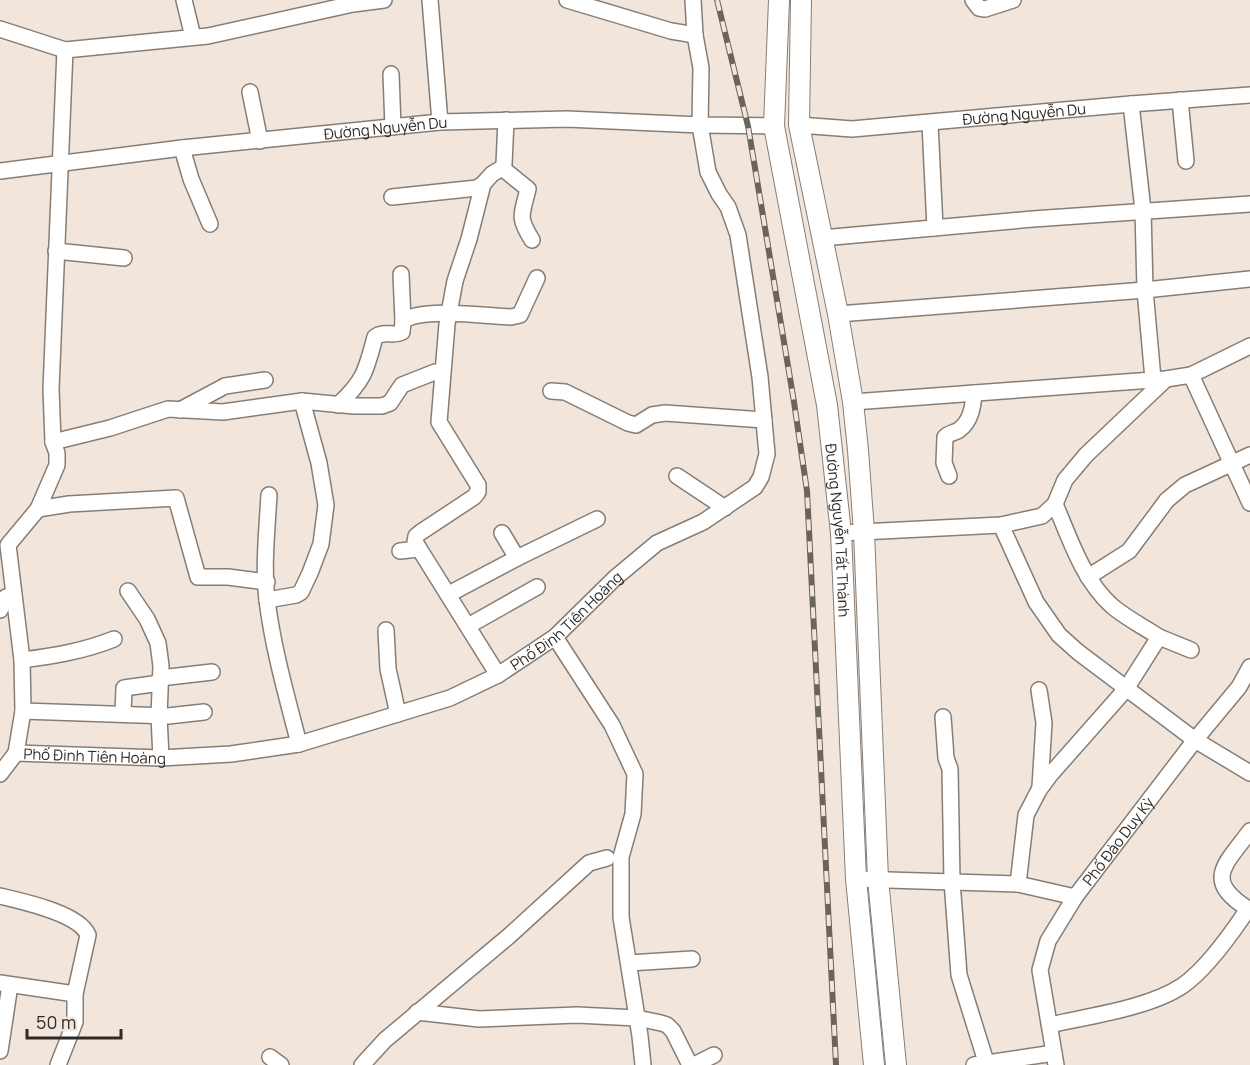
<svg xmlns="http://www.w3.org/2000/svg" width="1250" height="1065" viewBox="0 0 1250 1065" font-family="Manrope,sans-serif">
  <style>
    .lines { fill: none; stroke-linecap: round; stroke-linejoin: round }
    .minor-casing { stroke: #887d74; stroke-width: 18 }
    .major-casing { stroke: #887d74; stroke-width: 22 }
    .minor { stroke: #fff; stroke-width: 15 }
    .major { stroke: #fff; stroke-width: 20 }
    .rail-casing { stroke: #6a645e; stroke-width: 6 }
    .rail { stroke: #f2e6dc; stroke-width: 4; stroke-dasharray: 11; stroke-linecap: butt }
    .labels { text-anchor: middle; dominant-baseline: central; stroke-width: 5; stroke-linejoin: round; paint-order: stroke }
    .street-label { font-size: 15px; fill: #2e2a26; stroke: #f2e6dc }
  </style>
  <rect width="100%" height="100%" fill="#f2e6dc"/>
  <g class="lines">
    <defs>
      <g id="minor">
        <path d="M184,0l9,37"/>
        <path d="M430,0l10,122"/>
        <path d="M567,0l104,31 24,4"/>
        <path d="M973,0l6,8 6,1 28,-9"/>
        <path d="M0,29l65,21 143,-14 145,-32 31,-4"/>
        <path d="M391,74l2,53"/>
        <path d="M250,92l10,49"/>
        <path d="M1180,100l6,61"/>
        <path d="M1131,104l12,106 2,80 8,89"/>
        <path d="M930,123l5,105"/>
        <path id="s1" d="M799,125l53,4 279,-25 119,-9"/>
        <path d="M182,148l9,31 19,45"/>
        <path d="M502,168l26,21c-6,26 -11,27 4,51"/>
        <path id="s2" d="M0,171l182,-23 258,-26 127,-3 133,6 74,1"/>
        <path d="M483,184l-14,55 -14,42 -8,43 -8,98 39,63v7l-4,5 -53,35 -5,4 -1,6 83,133"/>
        <path d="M392,197l85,-9 6,-4 9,-10 10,-6 2,-4 2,-44"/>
        <path d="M822,238l211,-19 217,-15"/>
        <path d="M56,251l68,7"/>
        <path d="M401,274l2,47"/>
        <path d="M838,314l307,-24 105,-11"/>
        <path d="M1191,375l59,128"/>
        <path d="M551,391l14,1 63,31 8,2 16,-10 13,-2 99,7"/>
        <path d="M853,402l313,-23 25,-4 59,-29"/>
        <path d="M338,405c26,-24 28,-34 37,-68 9,-7 18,0 27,-5l1,-11c19,-14 84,-5 108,-4l9,-2 17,-37"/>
        <path d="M180,410l45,-24 40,-6"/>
        <path d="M53,442l57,-14 58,-19 55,3 79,-11 52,5h28l8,-3 12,-18 33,-13"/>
        <path d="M677,476l48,32"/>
        <path d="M949,476l-5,-13 1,-26c4,-4 9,-4 14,-7 12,-9 14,-23 15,-37"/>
        <path d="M269,495c-2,35 -6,71 -2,105 6,49 20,97 32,144"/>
        <path d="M38,509l31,-5 107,-6 22,79h30l39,5"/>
        <path d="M1001,525l35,77 23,33 19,17 117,88 55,33"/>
        <path d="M502,533l15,25"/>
        <path d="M841,533l160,-8 41,-9 13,-12 10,-24 21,-25 80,-76"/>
        <path d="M400,551l19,-2"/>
        <path d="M1088,577l41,-26 38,-51 18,-15 65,-30"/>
        <path d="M128,591l19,28 11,24 3,23 -2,50 2,42"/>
        <path d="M449,594l68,-36 80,-39"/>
        <path d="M267,600l29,-5 5,-3 9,-19 11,-29 5,-39 -7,-42 -17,-62"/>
        <path d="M0,610l6,-13 8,-1"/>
        <path d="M468,626l69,-39"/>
        <path d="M386,630l2,39 10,45"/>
        <path d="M555,637l57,88 23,49 -2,40 -12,43v60l19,119 3,29"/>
        <path d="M1159,637l32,13"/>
        <path d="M22,660c32,-4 62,-9 92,-21"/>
        <path d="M160,678l52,-6"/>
        <path d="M1039,690l5,33 -4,64"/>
        <path d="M23,711l145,5 36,-4"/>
        <path d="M123,714l1,-26 36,-5"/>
        <path d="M943,717l3,41 4,11 2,112 7,94 28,90"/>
        <path d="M16,753l7,-42 -1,-51 -14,-115 30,-36 19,-44v-12l-4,-11 -2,-53 14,-339"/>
        <path id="s3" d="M0,774l16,-21 145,5 70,-4 68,-10 151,-46 48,-23 57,-38 60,-59 42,-35 46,-21 52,-35 6,-10 6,-23 -7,-77 -22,-142 -10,-28 -9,-13 -11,-22 -8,-47 1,-57 -6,-33 -2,-35"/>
        <path id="s4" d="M856,879l162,5 57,13 120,-157 44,-53 11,-20"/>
        <path d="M1018,884l8,-69 13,-25 11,-15 76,-86 33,-52c-15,-10 -33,-19 -47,-31 -29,-26 -42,-67 -57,-102"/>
        <path d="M0,896c21,5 79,17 88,39l-13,59v28l-17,43"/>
        <path d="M629,963l63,-4"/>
        <path d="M0,983l75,11"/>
        <path d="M417,1012l62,7 98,-4 60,3 24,5 6,2 6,6 17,34"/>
        <path d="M1050,1025c39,-9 99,-17 132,-39 25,-17 50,-53 66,-77 -45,-29 -23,-44 2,-78"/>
        <path d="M0,1051l10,-66"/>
        <path d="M270,1057l11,8"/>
        <path d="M362,1065l23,-25 124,-104 80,-73 18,-5"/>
        <path d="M694,1065l20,-10"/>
        <path d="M974,1065l80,-12"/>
        <path d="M1056,1065l-16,-95 8,-29 27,-44"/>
      </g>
      <g id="major">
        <path id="s5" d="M779,0l-5,126 53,279 14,128 15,346 18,186"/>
        <path d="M801,0l-2,125 39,189 15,88 5,48 6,82 14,347 18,186"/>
      </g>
    </defs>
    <use href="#minor" class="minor-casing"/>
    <use href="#major" class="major-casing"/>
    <use href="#minor" class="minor"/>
    <use href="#major" class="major"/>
    <defs>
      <path id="rail" d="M717,0l31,126 46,276 13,89 29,574"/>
    </defs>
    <use href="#rail" class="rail-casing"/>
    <use href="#rail" class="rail"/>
  </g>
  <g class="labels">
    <g class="street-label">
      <text stroke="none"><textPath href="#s1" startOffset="226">Đường Nguyễn Du</textPath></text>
      <text stroke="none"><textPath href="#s2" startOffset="388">Đường Nguyễn Du</textPath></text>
      <text stroke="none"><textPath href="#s5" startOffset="536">Đường Nguyễn Tất Thành</textPath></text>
      <text stroke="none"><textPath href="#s3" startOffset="609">Phố Đinh Tiên Hoàng</textPath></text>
      <text stroke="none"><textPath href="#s3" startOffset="105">Phố Đinh Tiên Hoàng</textPath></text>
      <text stroke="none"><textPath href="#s4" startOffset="291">Phố Đào Duy Kỳ</textPath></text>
    </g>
  </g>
  <path d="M27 1029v9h94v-9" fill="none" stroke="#2e2a26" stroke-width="3"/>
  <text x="36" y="1029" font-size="18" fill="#2e2a26" stroke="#f2e6dc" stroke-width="4.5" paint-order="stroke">50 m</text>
</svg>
